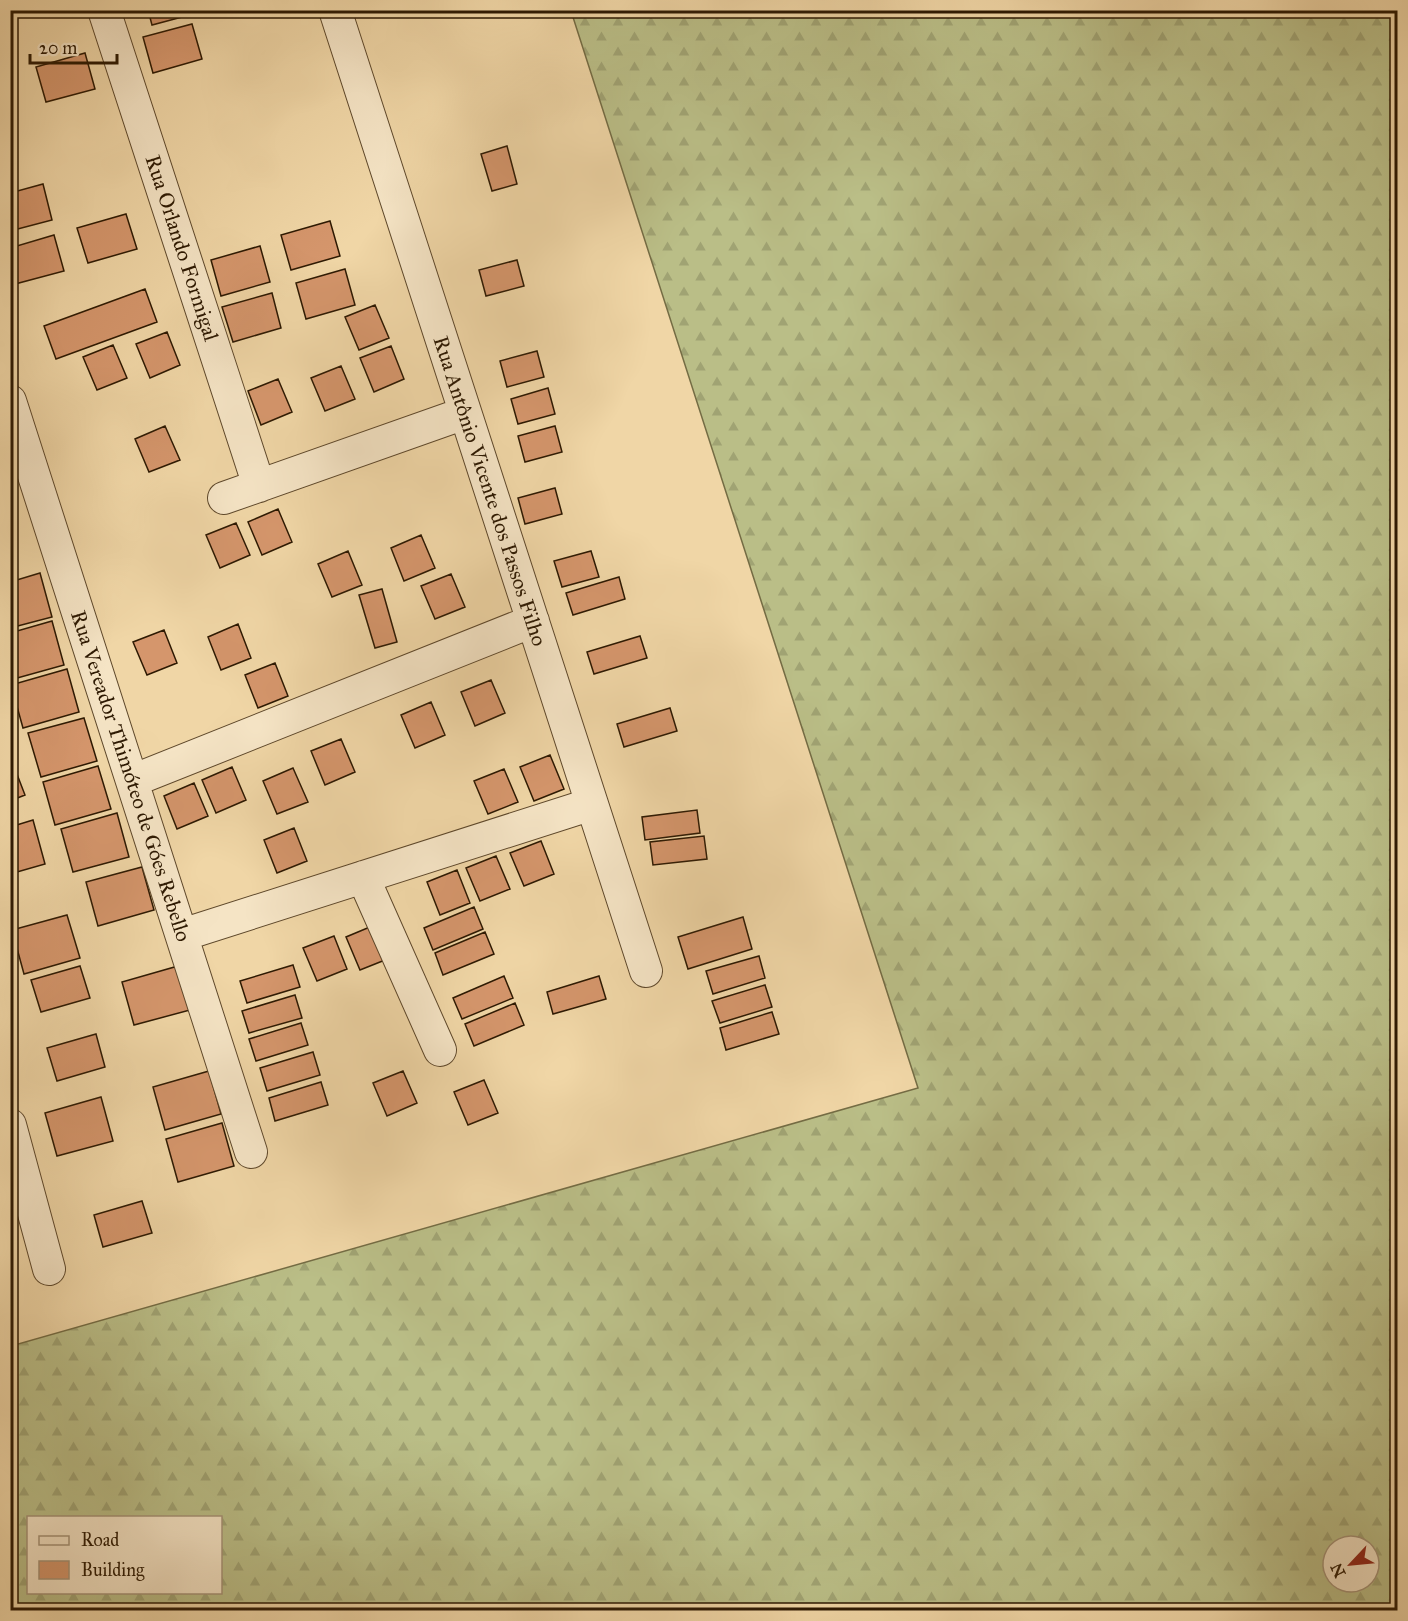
<svg xmlns="http://www.w3.org/2000/svg" width="1408" height="1621" viewBox="0 0 1408 1621" font-family="'IM FELL Great Primer',serif">
  <style>
    .forest { fill: url(#forest-firs); stroke: #746c44; stroke-width: 1.5; fill-rule: evenodd }
    .building { fill: #d5966c; stroke: #2d1902; stroke-width: 1.5 }
    .lines { fill: none; stroke-linecap: round; stroke-linejoin: round }
    .minor-casing { stroke: #5e482b; stroke-width: 34 }
    .minor { stroke: #f5e4c5; stroke-width: 32 }
    .labels { text-anchor: middle; dominant-baseline: central; stroke-width: 4.5; stroke-linejoin: round; paint-order: stroke }
    .street-label { font-size: 21px; fill: #2d1902; stroke: #f5e4c5 }
  </style>
  <defs>
    <pattern id="forest-firs" width="22" height="20" patternUnits="userSpaceOnUse" patternTransform="scale(1.5)"><rect width="22" height="20" fill="#babe87"/><path d="M5 1l3.5 6h-7zM16 11l3.5 6h-7z" fill="#a0a373"/></pattern>
  </defs>
  <rect width="100%" height="100%" fill="#f0d6a6"/>
  <filter id="stains"><feTurbulence type="fractalNoise" baseFrequency=".00333" numOctaves="4"/><feColorMatrix values="0 0 0 0 .2 0 0 0 0 .09 0 0 0 0 .02 0 0 0 .5 -.17"/></filter>
  <radialGradient id="worn" r=".72"><stop offset=".6" stop-color="#630" stop-opacity="0"/><stop offset="1" stop-color="#630" stop-opacity=".3"/></radialGradient>
  <path class="forest" d="M571,11h826v1599h-1386v-264l907,-258zM28,1518h192v74h-192zM1333,1546h36v36h-36z"/>
  <path class="building" d="M15,10h17l-16,5z
    M148,10h53v2l-49,13z
    M192,24l10,35 -49,14 -10,-36z
    M85,53l10,36 -49,13 -10,-35z
    M507,146l10,38 -25,7 -11,-37z
    M43,184l9,36 -42,11v-38z
    M126,214l11,35 -49,14 -11,-35z
    M330,221l10,35 -49,14 -10,-35z
    M54,235l10,36 -49,13 -5,-16v-20z
    M260,246l10,36 -49,14 -10,-36z
    M517,260l7,26 -38,10 -7,-26z
    M345,269l10,36 -49,14 -10,-36z
    M145,289l12,33 -101,37 -12,-33z
    M272,293l9,35 -48,14 -11,-35z
    M375,305l14,33 -30,12 -14,-33z
    M167,332l13,33 -30,13 -14,-34z
    M113,345l14,33 -30,12 -14,-33z
    M391,346l13,33 -30,13 -14,-34z
    M537,351l7,26 -37,10 -7,-26z
    M341,366l14,33 -30,12 -14,-33z
    M278,379l14,33 -31,13 -13,-34z
    M548,388l7,26 -37,10 -7,-25z
    M165,426l15,34 -31,12 -14,-33z
    M555,426l7,26 -37,10 -7,-26z
    M10,462l6,16 -6,2z
    M555,488l7,26 -37,10 -7,-26z
    M10,506l6,16 -6,2z
    M278,509l14,33 -30,13 -14,-33z
    M236,523l14,32 -30,13 -14,-33z
    M421,535l14,33 -31,13 -13,-33z
    M348,551l14,34 -30,12 -14,-33z
    M591,551l8,26 -37,10 -8,-26z
    M40,573l12,44 -42,11v-46z
    M451,574l14,33 -30,12 -14,-33z
    M619,577l6,22 -52,16 -7,-22z
    M382,589l15,53 -22,6 -16,-53z
    M52,621l12,44 -54,15v-47z
    M238,624l13,34 -30,12 -13,-33z
    M164,630l13,33 -30,12 -14,-33z
    M640,636l7,22 -53,16 -7,-22z
    M275,663l13,33 -30,12 -13,-33z
    M67,669l12,43 -56,16 -12,-43z
    M491,680l14,33 -30,13 -14,-34z
    M431,702l14,33 -30,13 -14,-33z
    M670,708l7,23 -53,16 -7,-23z
    M84,718l13,43 -56,16 -13,-44z
    M341,739l14,33 -30,13 -14,-34z
    M550,755l14,34 -30,12 -14,-34z
    M10,756l15,39 -15,6z
    M98,766l13,43 -56,16 -12,-43z
    M232,767l14,33 -30,13 -14,-33z
    M293,768l15,34 -31,12 -14,-33z
    M504,769l14,33 -30,12 -14,-33z
    M194,783l14,33 -31,13 -13,-33z
    M697,810l3,23 -55,7 -3,-23z
    M117,813l12,44 -56,15 -12,-43z
    M33,820l12,44 -35,10v-47z
    M294,828l13,33 -30,12 -13,-33z
    M704,836l3,23 -54,6 -3,-23z
    M541,841l13,33 -30,12 -14,-33z
    M496,856l14,33 -30,12 -14,-33z
    M142,867l12,43 -56,16 -12,-44z
    M457,870l13,33 -30,12 -13,-33z
    M474,907l9,22 -50,21 -9,-22z
    M67,915l13,43 -56,16 -12,-44z
    M743,917l9,32 -64,20 -10,-32z
    M377,924l13,34 -30,12 -14,-33z
    M485,932l9,22 -51,21 -8,-22z
    M334,936l13,33 -30,12 -14,-33z
    M759,956l6,22 -52,16 -7,-23z
    M293,965l7,22 -53,16 -7,-22z
    M80,966l10,32 -49,14 -10,-32z
    M178,966l12,44 -56,15 -12,-43z
    M504,976l9,22 -51,21 -9,-21z
    M599,976l7,23 -53,15 -6,-22z
    M765,985l7,22 -52,16 -8,-22z
    M295,995l7,23 -53,15 -7,-22z
    M515,1003l9,22 -50,21 -9,-22z
    M772,1012l7,22 -53,16 -6,-22z
    M301,1023l7,22 -52,16 -7,-22z
    M96,1034l9,33 -48,14 -10,-33z
    M313,1052l7,23 -53,16 -7,-23z
    M209,1071l12,43 -56,16 -12,-43z
    M403,1071l14,32 -30,13 -14,-33z
    M484,1080l14,33 -30,12 -14,-33z
    M321,1082l7,23 -53,16 -6,-23z
    M101,1097l12,44 -56,15 -12,-43z
    M222,1123l12,43 -56,16 -12,-43z
    M142,1201l10,32 -49,14 -9,-32z"/>
  <g class="lines">
    <defs>
      <path id="minor" d="M104,10l155,476
        M335,10l311,961
        M10,401l241,751
        M224,498l241,-85
        M132,781l401,-160
        M363,877l77,173
        M182,935l410,-131
        M10,1125l39,144"/>
    </defs>
    <use href="#minor" class="minor-casing"/>
    <use href="#minor" class="minor"/>
  </g>
  <g class="labels">
    <g class="street-label">
      <text transform="translate(182 248) rotate(72)">Rua Orlando Formigal</text>
      <text transform="translate(490 491) rotate(72)">Rua Antônio Vicente dos Passos Filho</text>
      <text transform="translate(131 776) rotate(72)">Rua Vereador Thimóteo de Góes Rebello</text>
    </g>
  </g>
  <rect width="1408" height="1621" fill="none" stroke="#f0d6a6" stroke-width="36"/>
  <rect x="12" y="12" width="1384" height="1597" fill="none" stroke="#2d1902" stroke-width="3"/>
  <rect x="18" y="18" width="1372" height="1585" fill="none" stroke="#2d1902" stroke-width="1.5"/>
  <rect x="27" y="1516" width="195" height="78" fill="#f5e4c5" stroke="#a59377" stroke-width="1.5"/>
  <rect x="39" y="1536" width="30" height="9" fill="#f5e4c5" stroke="#a59377" stroke-width="1.5"/>
  <text x="81" y="1546" font-size="18" fill="#2d1902">Road</text>
  <rect x="39" y="1561" width="30" height="18" fill="#d5966c" stroke="#a59377" stroke-width="1.5"/>
  <text x="81" y="1576" font-size="18" fill="#2d1902">Building</text>
  <g transform="translate(1351 1564) rotate(244)"><circle r="28" fill="#f5e4c5" stroke="#a59377" stroke-width="1.5"/>
  <path d="M0-4.5L10 22L0 15L-10 22Z" fill="#8f2418"/>
  <text y="-9" font-size="16" font-weight="bold" text-anchor="middle" fill="#2d1902">N</text>
  </g>
  <path d="M30 54v9h87v-9" fill="none" stroke="#2d1902" stroke-width="3"/>
  <text x="39" y="54" font-size="18" fill="#2d1902" stroke="#f5e4c5" stroke-width="4.5" paint-order="stroke">20 m</text>
  <rect width="100%" height="100%" filter="url(#stains)"/>
  <rect width="100%" height="100%" fill="url(#worn)"/>
</svg>
